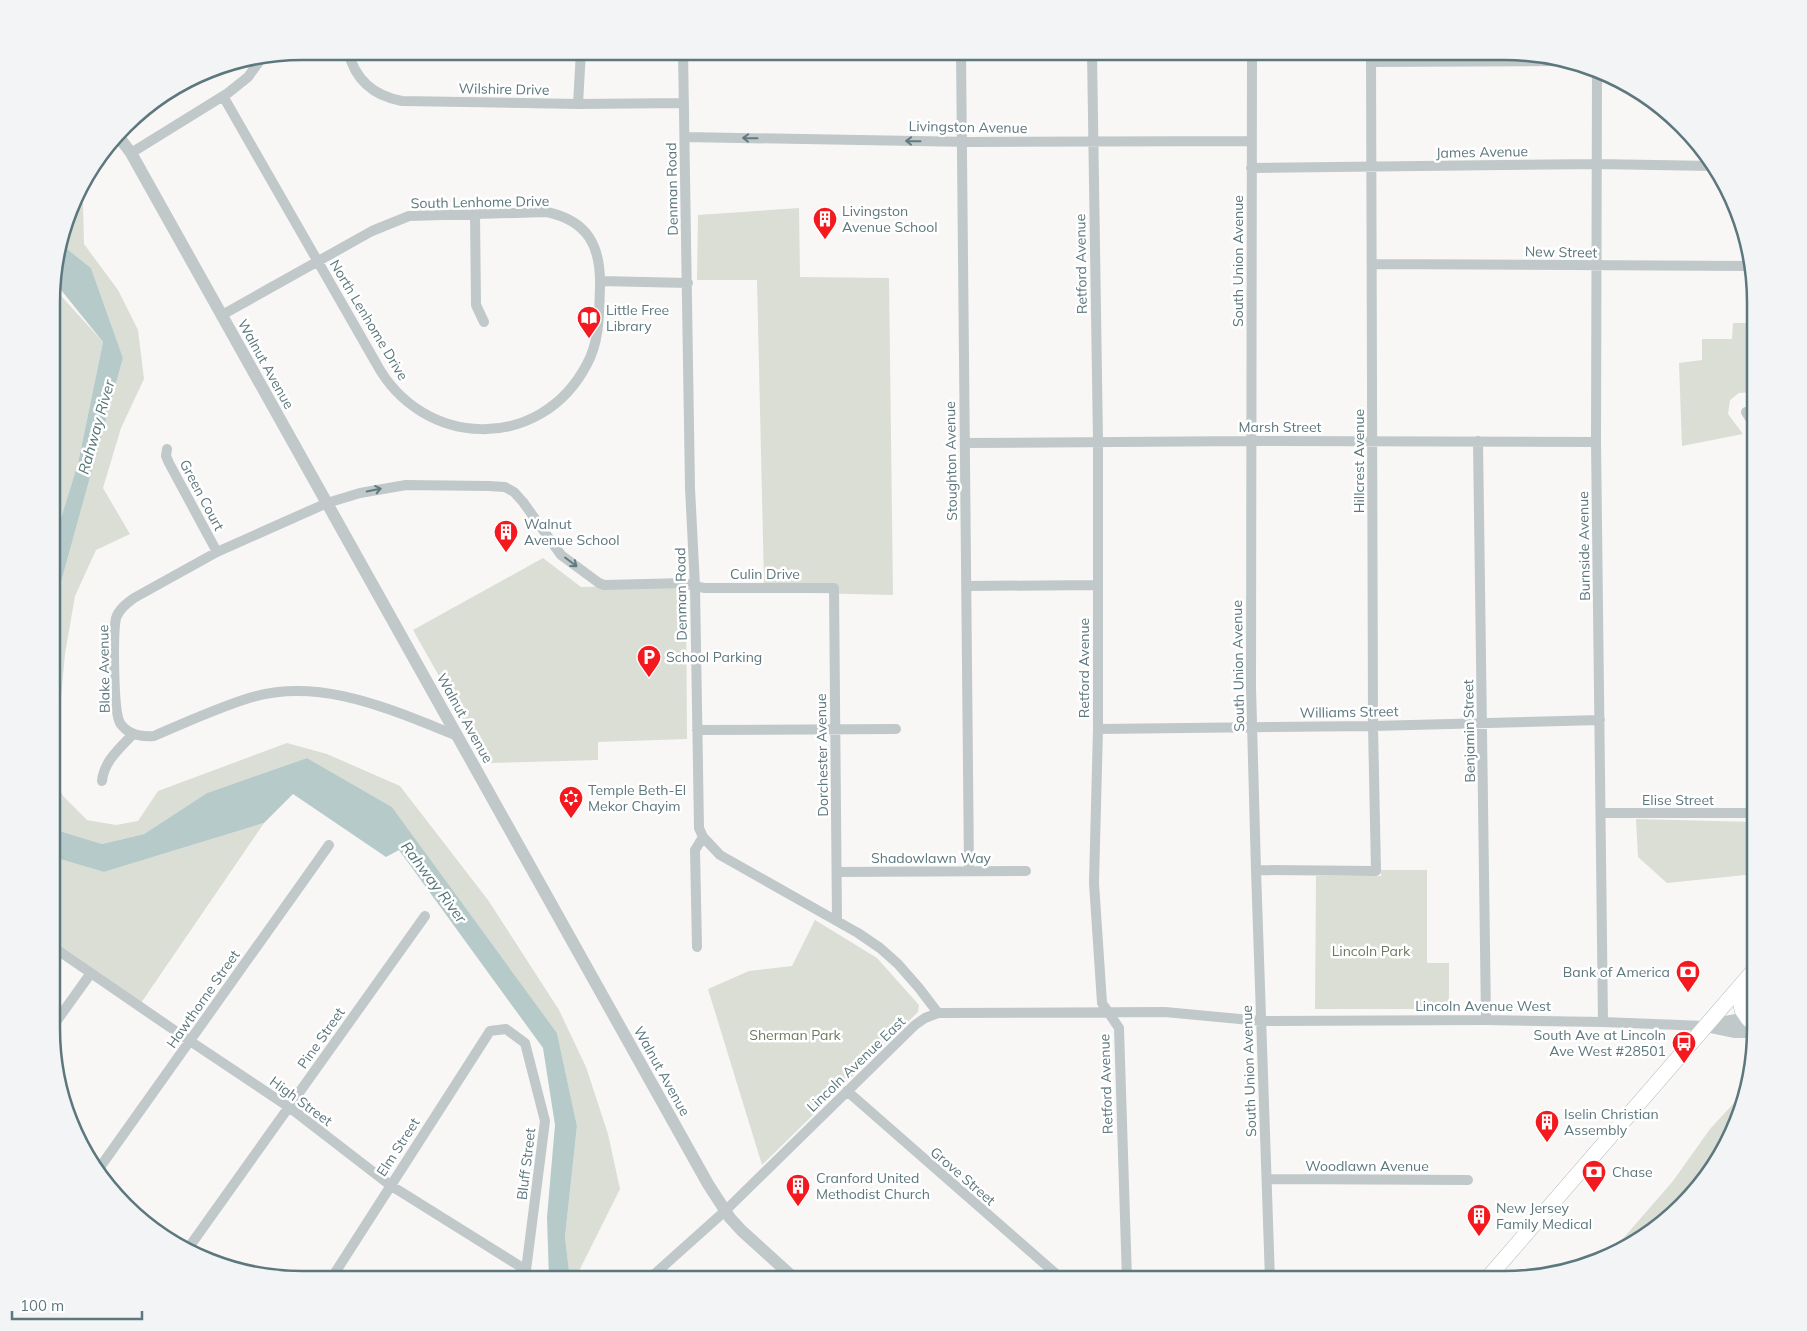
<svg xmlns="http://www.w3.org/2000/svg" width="1807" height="1331" viewBox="0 0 1807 1331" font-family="Mulish,sans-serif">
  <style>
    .green { fill: #daded4 }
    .water { fill: #b6caca }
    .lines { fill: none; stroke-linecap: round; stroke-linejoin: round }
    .secondary-casing { stroke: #b0bbbd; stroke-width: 16 }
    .minor { stroke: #c0c8ca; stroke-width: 10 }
    .tertiary { stroke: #c0c8ca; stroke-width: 12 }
    .secondary { stroke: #fff; stroke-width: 15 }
    .oneway { stroke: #617b81 }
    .labels { text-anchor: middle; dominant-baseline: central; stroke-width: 5; stroke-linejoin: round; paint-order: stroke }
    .street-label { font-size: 14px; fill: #5c777d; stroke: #fff }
    .poi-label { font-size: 14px; fill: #5c777d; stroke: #fff; text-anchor: start }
    .park-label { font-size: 14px; fill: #6c7a60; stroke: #fff }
    .water-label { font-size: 15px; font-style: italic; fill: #567676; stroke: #fff }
    .rim { fill: none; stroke: #5c777d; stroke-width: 2.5 }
  </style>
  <rect width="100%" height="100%" fill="#f8f7f5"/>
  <path class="green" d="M92,171l-9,31 1,42 34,46 20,40 6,49 -23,49 -18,60 27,46 -34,16 -21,46 -10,58 -11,124 9,18 24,24 29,5 22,-4 20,-30 129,-48 40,11 73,32 88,114 71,110 27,57 22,67 12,55 -42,84 1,6h-9l-5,-42 12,-111 -20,-93 -165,-226 -85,-49 -100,35 -63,41 -42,10 -49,-15v-184l2,-41 68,-246 -32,-90 -30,-24 16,-53z
    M799,208l1,69 89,1 4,317 -207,-5 1,149 -89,3v18l-110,3 -75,-133 130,-72 38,29 183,-4 -7,-303h-60l1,-65z
    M53,287l50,55 -25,121 -25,81z
    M1733,323h22v69l-16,1 -9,7 -2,14 15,20 -61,12 -3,-83 23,-3v-21h30z
    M1636,819l119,3v52l-88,9 -29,-26z
    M264,823l-123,180 -88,-60v-86l51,15z
    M1381,870h46v93h22v46h-134l1,-133h65z
    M815,920l62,38 42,47 -1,7 -156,153 -54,-176 41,-18 43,-5z
    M1745,1091l-8,34 -10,16 -81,94 -30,19 -9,3 66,-76 37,-52z"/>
  <path class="water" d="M61,244l30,24 32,90 -68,246 -2,41v-101l25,-81 25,-121 -50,-62v-10z
    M307,758l85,49 165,226 20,93 -12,111 5,42h-21l-2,-62 8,-92 -12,-77 -144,-198 -13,7 -93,-63 -29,29 -160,49 -51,-15v-28l49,15 42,-10 63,-41z"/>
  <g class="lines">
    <defs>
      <path id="secondary" d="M1738,989l4,21 7,10
        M1486,1280l269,-311"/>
    </defs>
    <use href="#secondary" class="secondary-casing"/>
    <path class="minor" d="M348,51c7,29 26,45 54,50l176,3 106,-1
      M683,51l7,437 5,98 4,242 4,9 17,18 138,78 22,15 18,16 21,24 19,25
      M961,52l8,819
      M1092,52l6,390v287l-4,154 8,120 17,25 8,252
      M1252,52l-1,635 5,183 14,410
      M1371,62l190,-1
      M1597,69l-1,373 7,580
      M578,104l3,-53
      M685,137l286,5 281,-1
      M131,153l97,-60 20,-16 13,-18
      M1251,168l346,-4 116,2
      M475,213l1,92 8,17
      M1372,264l378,2
      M600,281l88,2
      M222,315l150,-84 37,-15 138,-4c41,9 54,34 53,75 -1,26 0,53 -13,77 -46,89 -165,85 -211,-1l-153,-267
      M1746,412l5,8 4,13
      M1478,441l8,579
      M965,443l286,-2 345,1
      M167,449l-1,7 3,7 48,89
      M967,586l131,-1
      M1098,729l275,-3 227,-6
      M697,730l199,-1
      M458,736c-67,-26 -139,-61 -212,-37 -31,10 -62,24 -92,37 -13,1 -26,-1 -34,-13 -7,-13 -7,-90 -4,-105 3,-9 11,-15 18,-20l83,-46 110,-49 33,-10 46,-8 83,1 16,1 9,5 9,10 38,53 38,28 5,2 81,-2 19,5h130l3,333
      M102,781c2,-20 18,-33 31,-47
      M1601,813h154
      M1256,870l120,1 -3,-145 -2,-674
      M837,872l189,-1
      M53,947l137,94 99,66 101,78 136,85 3,9
      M697,947l-2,-97 8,-13
      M53,1026l38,-53
      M847,1091l216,189
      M98,1170l231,-325
      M1267,1179l201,1
      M187,1250l238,-334
      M331,1279l159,-248 16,-2 19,14 20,78 -19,149
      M649,1279l76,-68 190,-186 10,-7 13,-5 227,-1 96,9 225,-1 117,2 102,4"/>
    <path class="tertiary" d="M119,137l12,16 577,1031 22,34 12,13 53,48
      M1705,1026l31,-6h19
      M1710,1027l24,5h21"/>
    <use href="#secondary" class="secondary"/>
  </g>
  <defs><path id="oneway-shaft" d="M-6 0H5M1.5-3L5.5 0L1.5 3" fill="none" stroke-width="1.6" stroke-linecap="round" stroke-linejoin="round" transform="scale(1.25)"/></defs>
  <g class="oneway">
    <use href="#oneway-shaft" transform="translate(750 138) rotate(-179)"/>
    <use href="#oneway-shaft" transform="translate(913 141) rotate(-179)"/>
    <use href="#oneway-shaft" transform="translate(374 490) rotate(-12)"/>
    <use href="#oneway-shaft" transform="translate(571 562) rotate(37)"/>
  </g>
  <defs>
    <symbol id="building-pin" viewBox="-11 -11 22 30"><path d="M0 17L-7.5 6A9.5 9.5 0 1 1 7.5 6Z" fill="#f4191f" stroke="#fff"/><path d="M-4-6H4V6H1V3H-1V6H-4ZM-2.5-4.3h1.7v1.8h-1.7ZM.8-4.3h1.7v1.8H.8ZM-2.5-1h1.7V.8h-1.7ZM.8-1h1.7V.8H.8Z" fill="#fff"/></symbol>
    <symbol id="library-pin" viewBox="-11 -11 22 30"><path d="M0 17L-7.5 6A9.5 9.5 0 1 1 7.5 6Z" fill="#f4191f" stroke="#fff"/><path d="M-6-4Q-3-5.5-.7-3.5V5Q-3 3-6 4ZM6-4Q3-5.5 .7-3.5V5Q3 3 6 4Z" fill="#fff"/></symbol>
    <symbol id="parking-pin" viewBox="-11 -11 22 30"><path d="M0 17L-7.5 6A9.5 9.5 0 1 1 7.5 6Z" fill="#f4191f" stroke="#fff"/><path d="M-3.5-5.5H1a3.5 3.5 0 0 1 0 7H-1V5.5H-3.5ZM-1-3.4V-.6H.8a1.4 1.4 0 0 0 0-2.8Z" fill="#fff"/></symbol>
    <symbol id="synagogue-pin" viewBox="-11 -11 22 30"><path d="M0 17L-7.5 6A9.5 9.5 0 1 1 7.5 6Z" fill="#f4191f" stroke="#fff"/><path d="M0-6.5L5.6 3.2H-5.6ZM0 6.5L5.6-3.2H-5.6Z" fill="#fff"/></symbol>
    <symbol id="bank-pin" viewBox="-11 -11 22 30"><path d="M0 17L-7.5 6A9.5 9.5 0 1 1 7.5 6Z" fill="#f4191f" stroke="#fff"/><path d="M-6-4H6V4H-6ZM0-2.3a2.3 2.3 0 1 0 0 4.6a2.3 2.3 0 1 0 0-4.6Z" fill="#fff"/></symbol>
    <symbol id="bus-pin" viewBox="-11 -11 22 30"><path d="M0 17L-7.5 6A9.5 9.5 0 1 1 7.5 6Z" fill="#f4191f" stroke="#fff"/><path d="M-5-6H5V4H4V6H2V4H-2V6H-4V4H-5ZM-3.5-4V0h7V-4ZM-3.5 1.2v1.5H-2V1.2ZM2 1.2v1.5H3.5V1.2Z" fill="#fff"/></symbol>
  </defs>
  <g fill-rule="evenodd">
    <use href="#building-pin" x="811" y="205" width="28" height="38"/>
    <use href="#library-pin" x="575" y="304" width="28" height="38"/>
    <use href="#building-pin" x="492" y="518" width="28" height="38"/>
    <use href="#parking-pin" x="635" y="643" width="28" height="38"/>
    <use href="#synagogue-pin" x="557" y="784" width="28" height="38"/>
    <use href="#bank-pin" x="1674" y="958" width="28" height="38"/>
    <use href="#bus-pin" x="1670" y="1029" width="28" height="38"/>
    <use href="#building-pin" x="1533" y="1108" width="28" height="38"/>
    <use href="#bank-pin" x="1580" y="1158" width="28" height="38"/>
    <use href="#building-pin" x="784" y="1172" width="28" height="38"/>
    <use href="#building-pin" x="1465" y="1202" width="28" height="38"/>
  </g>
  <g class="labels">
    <g class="street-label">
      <text transform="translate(504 89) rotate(1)">Wilshire Drive</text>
      <text transform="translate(968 127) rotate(1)">Livingston Avenue</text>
      <text transform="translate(1482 152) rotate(-1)">James Avenue</text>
      <text transform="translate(672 189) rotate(-91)">Denman Road</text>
      <text transform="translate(480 202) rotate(-1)">South Lenhome Drive</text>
      <text transform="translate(1561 252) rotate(1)">New Street</text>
      <text transform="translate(1238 261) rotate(-90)">South Union Avenue</text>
      <text transform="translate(1081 264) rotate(-91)">Retford Avenue</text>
      <text transform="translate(369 320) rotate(59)">North Lenhome Drive</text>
      <text transform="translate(266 364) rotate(61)">Walnut Avenue</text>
      <text x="1280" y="427">Marsh Street</text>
      <text transform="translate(951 461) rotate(-91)">Stoughton Avenue</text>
      <text transform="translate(1359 461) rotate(-90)">Hillcrest Avenue</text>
      <text transform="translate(202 495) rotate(62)">Green Court</text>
      <text transform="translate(1584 546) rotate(-91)">Burnside Avenue</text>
      <text x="765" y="574">Culin Drive</text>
      <text transform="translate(681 594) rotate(-91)">Denman Road</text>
      <text transform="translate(1238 666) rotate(-91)">South Union Avenue</text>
      <text transform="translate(1084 668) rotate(-90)">Retford Avenue</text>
      <text transform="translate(104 669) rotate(-91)">Blake Avenue</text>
      <text transform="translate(1349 712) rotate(-1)">Williams Street</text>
      <text transform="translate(465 718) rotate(61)">Walnut Avenue</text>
      <text transform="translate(1469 731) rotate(-91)">Benjamin Street</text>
      <text transform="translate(822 755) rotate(-91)">Dorchester Avenue</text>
      <text x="1678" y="800">Elise Street</text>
      <text x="931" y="858">Shadowlawn Way</text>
      <text transform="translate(203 999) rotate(-55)">Hawthorne Street</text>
      <text x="1483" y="1006">Lincoln Avenue West</text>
      <text transform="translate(321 1038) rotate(-55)">Pine Street</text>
      <text transform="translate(856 1064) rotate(-44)">Lincoln Avenue East</text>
      <text transform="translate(662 1071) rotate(61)">Walnut Avenue</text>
      <text transform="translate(1249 1071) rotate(-92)">South Union Avenue</text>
      <text transform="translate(1106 1084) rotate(-92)">Retford Avenue</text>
      <text transform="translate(301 1101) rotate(36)">High Street</text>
      <text transform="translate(398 1147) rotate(-57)">Elm Street</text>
      <text transform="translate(526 1164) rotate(-83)">Bluff Street</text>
      <text x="1367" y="1166">Woodlawn Avenue</text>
      <text transform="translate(963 1176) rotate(41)">Grove Street</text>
    </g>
    <g class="poi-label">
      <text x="842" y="211">Livingston<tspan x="842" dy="16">Avenue School</tspan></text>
      <text x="606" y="310">Little Free<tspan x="606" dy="16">Library</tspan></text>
      <text x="524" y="524">Walnut<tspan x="524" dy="16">Avenue School</tspan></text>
      <text x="666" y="657">School Parking</text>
      <text x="588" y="790">Temple Beth-El<tspan x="588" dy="16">Mekor Chayim</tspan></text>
      <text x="1670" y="972" text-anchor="end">Bank of America</text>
      <text x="1666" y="1035" text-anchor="end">South Ave at Lincoln<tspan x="1666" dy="16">Ave West #28501</tspan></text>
      <text x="1564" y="1114">Iselin Christian<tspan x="1564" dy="16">Assembly</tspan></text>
      <text x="1612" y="1172">Chase</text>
      <text x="816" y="1178">Cranford United<tspan x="816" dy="16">Methodist Church</tspan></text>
      <text x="1496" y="1208">New Jersey<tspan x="1496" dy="16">Family Medical</tspan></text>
    </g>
    <g class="park-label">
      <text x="1371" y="951">Lincoln Park</text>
      <text x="795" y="1035">Sherman Park</text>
    </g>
    <g class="water-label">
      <text transform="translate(96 427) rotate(-74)">Rahway River</text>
      <text transform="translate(434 882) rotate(53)">Rahway River</text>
    </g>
  </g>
  <path d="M0 0H1807V1331H0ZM302 60H1505A242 242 0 0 1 1747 302V1029A242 242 0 0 1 1505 1271H302A242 242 0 0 1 60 1029V302A242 242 0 0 1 302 60Z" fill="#f2f4f5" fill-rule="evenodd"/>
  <path class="rim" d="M302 60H1505A242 242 0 0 1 1747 302V1029A242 242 0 0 1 1505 1271H302A242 242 0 0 1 60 1029V302A242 242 0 0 1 302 60Z"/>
  <path d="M12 1311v8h130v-8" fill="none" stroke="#5c777d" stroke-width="2.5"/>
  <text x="20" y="1311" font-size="15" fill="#5c777d" stroke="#ffffff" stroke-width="4" paint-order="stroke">100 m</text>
</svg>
